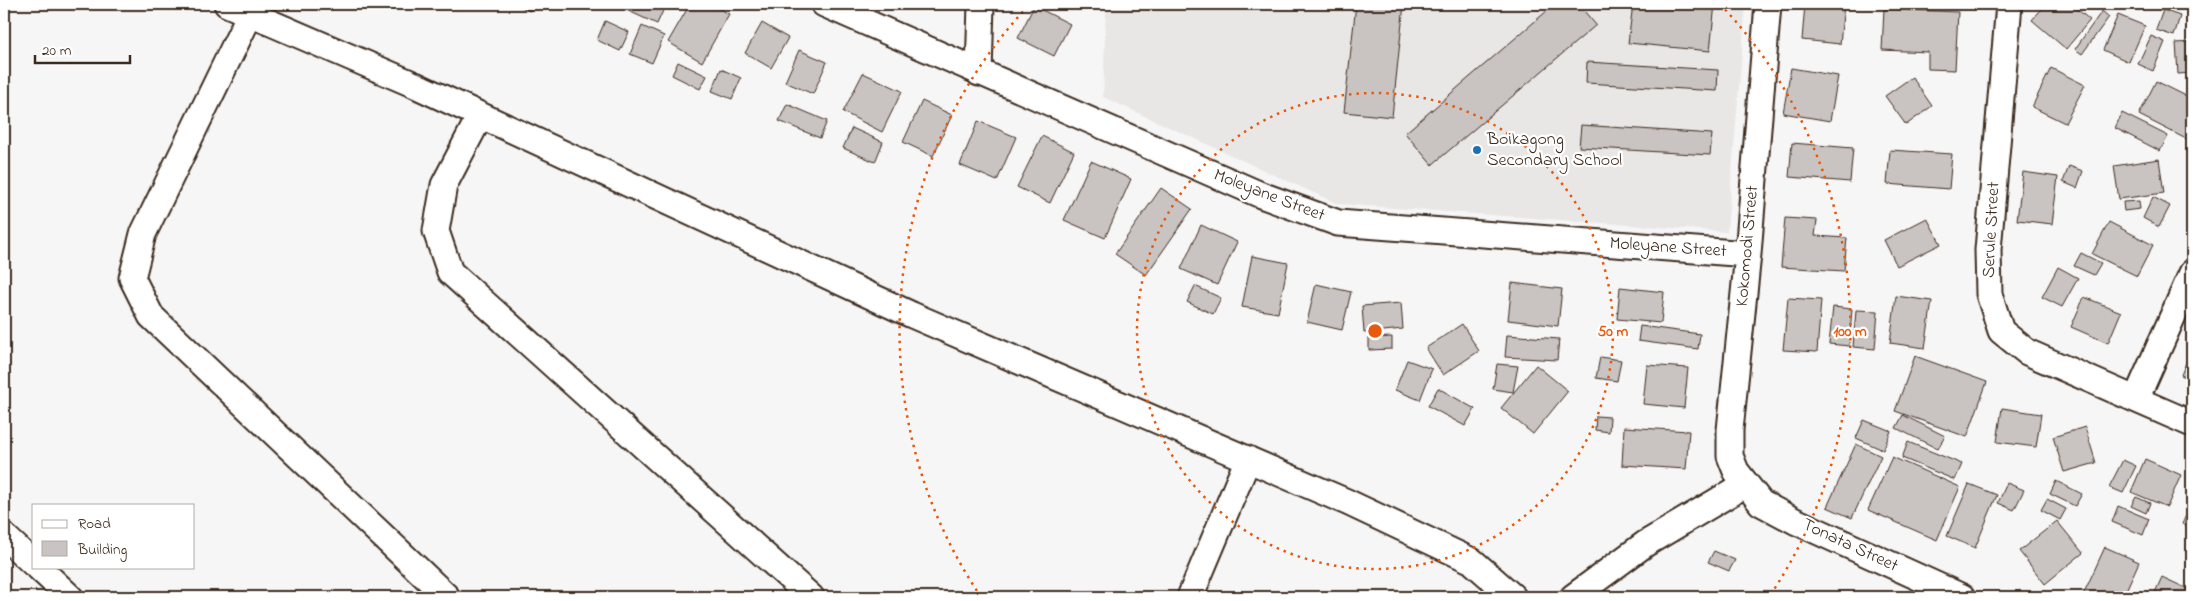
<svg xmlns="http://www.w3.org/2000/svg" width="2196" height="601" viewBox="0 0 2196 601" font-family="'Indie Flower',sans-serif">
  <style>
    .built { fill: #e9e7e6 }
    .building { fill: #c9c3c1; stroke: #3b2a1e }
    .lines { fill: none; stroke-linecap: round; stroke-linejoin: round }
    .minor-casing { stroke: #3b2a1e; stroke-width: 29 }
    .minor { stroke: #fff; stroke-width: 25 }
    .ring { fill: none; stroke: #e8590c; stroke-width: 2.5; stroke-dasharray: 2.5 5 }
    .poi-dot { fill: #1f6fb2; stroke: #fff; stroke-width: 2 }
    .labels { text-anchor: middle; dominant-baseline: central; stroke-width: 4.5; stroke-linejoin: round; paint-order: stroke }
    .poi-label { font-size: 18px; fill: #3b2a1e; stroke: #fff; text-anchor: start }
    .street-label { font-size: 18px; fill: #3b2a1e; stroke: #fff }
    .centre { fill: #e8590c; stroke: #fff; stroke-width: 2.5 }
    .ring-label { font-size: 15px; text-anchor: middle; font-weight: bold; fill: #e8590c; stroke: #fff; stroke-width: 4.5; stroke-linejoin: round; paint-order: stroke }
  </style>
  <rect width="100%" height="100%" fill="#f7f6f6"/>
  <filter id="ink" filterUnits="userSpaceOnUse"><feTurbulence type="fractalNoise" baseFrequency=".02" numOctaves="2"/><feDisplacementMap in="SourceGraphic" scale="10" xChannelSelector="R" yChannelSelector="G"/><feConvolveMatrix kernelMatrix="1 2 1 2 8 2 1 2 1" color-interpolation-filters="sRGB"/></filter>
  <g filter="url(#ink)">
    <path class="built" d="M1106,4h640l-19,228 -389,-28 -235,-107z"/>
    <path class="building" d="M515,4h19l-4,7z
      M585,4h16l-2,5z
      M613,4h53l-9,20z
      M690,4h21l18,10 -27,48 -34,-20z
      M1356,4h48l-12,113 -48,-5z
      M1555,4h23l18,21 -164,140 -27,-32z
      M1633,4h82l-5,47 -82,-8z
      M1805,4h39l-4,40 -38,-4z
      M2046,4h25l19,16 -24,29 -34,-29z
      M1034,6l36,18 -16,32 -36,-18z
      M1884,9l74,3 -3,58 -27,-1v-17l-46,-2z
      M2163,10l17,6 -6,20 -18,-6z
      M2102,11l7,6 -27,37 -7,-5z
      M2118,15l27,11 -16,36 -26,-12z
      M605,21l24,11 -9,19 -23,-11z
      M762,23l26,15 -17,30 -26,-15z
      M642,26l22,10 -12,27 -22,-9z
      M2151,36l14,6 -12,29 -15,-7z
      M2192,42v31l-14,1 -2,-31z
      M799,50l28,12 -14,32 -28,-12z
      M678,62l29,14 -7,13 -28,-14z
      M1587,62l131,8 -1,21 -131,-8z
      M1791,68l47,8 -8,45 -47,-8z
      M2051,68l34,17 -20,38 -33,-16z
      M721,69l20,9 -9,21 -20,-8z
      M863,73l39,18 -20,41 -39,-20z
      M1912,77l20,29 -26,19 -21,-29z
      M2156,81l36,18v43l-53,-27z
      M922,101l30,14 -19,41 -30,-14z
      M787,104l40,17 -7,17 -41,-17z
      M2122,113l46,23 -8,15 -45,-23z
      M978,121l38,16 -19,44 -37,-16z
      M1581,125l131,9 -2,21 -131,-8z
      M852,128l31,14 -8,20 -32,-14z
      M1042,136l32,16 -24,51 -33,-16z
      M1792,143l61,5 -3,34 -61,-5z
      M1890,150l62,4 -3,35 -62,-5z
      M2159,159l5,34 -45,6 -5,-33z
      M1091,161l40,18 -26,59 -41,-18z
      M2069,166l14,5 -6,17 -14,-6z
      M2023,172l35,5 -6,47 -35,-4z
      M1161,188l31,21 -46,66 -31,-21z
      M2153,197l17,9 -11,21 -16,-9z
      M2139,201l1,8 -16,2 -1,-9z
      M1785,218l32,2 -2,16 32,2 -3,33 -63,-4z
      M1927,218l14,26 -44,22 -13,-26z
      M2109,222l44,23 -16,31 -45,-22z
      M1201,225l36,17 -20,43 -36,-16z
      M2081,253l20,10 -7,12 -20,-9z
      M1252,256l36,7 -10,50 -36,-6z
      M2058,267l20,11 -16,29 -20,-10z
      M1512,283l50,6 -4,37 -50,-6z
      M1316,284l35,8 -9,38 -35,-8z
      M1195,286l26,12 -8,16 -26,-12z
      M1620,287l44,5 -3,31 -44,-4z
      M1896,296l36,5 -7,47 -35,-5z
      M2084,297l37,15 -13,31 -37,-16z
      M1788,298l33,2 -4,52 -34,-2z
      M1401,303l2,26 -39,4 -2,-27z
      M1833,307l19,2 -3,37 -20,-2z
      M1856,310l22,1 -3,38 -22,-2z
      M1462,324l17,27 -36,24 -17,-27z
      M1640,326l60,8 -2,15 -60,-8z
      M1507,335l52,4 -2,21 -52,-3z
      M1392,337v12l-23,1v-12z
      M2192,348v32l-11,-5z
      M1915,356l72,26 -20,55 -72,-26z
      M1600,357l21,3 -4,21 -21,-3z
      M1407,360l25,9 -12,31 -25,-10z
      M1497,364l21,2 -5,26 -20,-3z
      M1536,365l32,26 -35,43 -32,-26z
      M1647,365l41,3 -4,40 -41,-4z
      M1438,388l37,21 -10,17 -37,-20z
      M2002,408l39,6 -5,33 -39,-5z
      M1903,415l42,21 -7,13 -42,-21z
      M1596,416l14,1 -1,15 -14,-2z
      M1864,420l27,11 -8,19 -27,-12z
      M1624,427l65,4 -3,38 -64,-4z
      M2085,427l11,36 -32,9 -11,-35z
      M1908,442l54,22 -7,16 -53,-22z
      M1856,444l25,12 -29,62 -25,-11z
      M1892,457l68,30 -23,53 -69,-30z
      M2145,459l36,16 -14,32 -36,-15z
      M2123,460l13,6 -13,27 -14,-6z
      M2056,481l26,13 -7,12 -25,-12z
      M2007,483l17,7 -10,20 -16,-7z
      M1969,484l28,11 -22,53 -28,-12z
      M2136,497l14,6 -4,10 -15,-7z
      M2047,499l19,10 -6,11 -19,-10z
      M2192,503v26l-10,-5z
      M2118,506l31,13 -6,16 -31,-13z
      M2057,521l26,32 -38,31 -26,-33z
      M2105,547l34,15 -16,35h-41z
      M1714,551l21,9 -6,11 -21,-9z
      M2162,577l30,14v6h-39z"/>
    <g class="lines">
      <defs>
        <path id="minor" d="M227,4l188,81 497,230 435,187 125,59 41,36
          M824,4l437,191 77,28 410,31
          M1768,4l-20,250 -18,176v26l6,15 25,32 34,18 167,76
          M2009,4l-21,246 1,44 12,37 26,21 165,72
          M250,14l-107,220 -11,44 19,38 296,281
          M979,73l2,-69
          M480,116l-36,69 -8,46 14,41 361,325
          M2136,399l56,-126
          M4,536l30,28
          M38,567l32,30
          M1190,597l58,-138
          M1573,597l72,-53 101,-60"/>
      </defs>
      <use href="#minor" class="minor-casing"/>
      <use href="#minor" class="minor"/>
    </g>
  </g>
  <g class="ring">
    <circle cx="1375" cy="331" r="238"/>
    <path d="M981 597A475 475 0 0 1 1030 4M1720 4A475 475 0 0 1 1769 597"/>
  </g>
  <circle class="poi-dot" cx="1477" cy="150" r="5"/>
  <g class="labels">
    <g class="poi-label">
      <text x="1487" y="140">Boikagong<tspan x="1487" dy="21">Secondary School</tspan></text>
    </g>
    <g class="street-label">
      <text transform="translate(1269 196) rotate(21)">Moleyane Street</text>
      <text transform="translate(1992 230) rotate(-87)">Serule Street</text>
      <text transform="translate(1748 246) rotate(-85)">Kokomodi Street</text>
      <text transform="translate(1668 248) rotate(4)">Moleyane Street</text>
      <text transform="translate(1850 546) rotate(25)">Tonata Street</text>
    </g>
  </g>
  <circle cx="1375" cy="331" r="8" class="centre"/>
  <g class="ring-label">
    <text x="1613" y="336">50 m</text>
    <text x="1850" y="336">100 m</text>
  </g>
  <rect width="2196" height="601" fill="none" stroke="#fff" stroke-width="20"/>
  <rect x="10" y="10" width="2176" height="581" fill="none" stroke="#3b2a1e" stroke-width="2" filter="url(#ink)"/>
  <rect x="32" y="504" width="162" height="65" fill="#ffffff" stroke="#b1aaa5"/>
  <rect x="42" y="520" width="25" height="8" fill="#ffffff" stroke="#b1aaa5"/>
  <text x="78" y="528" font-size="15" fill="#3b2a1e">Road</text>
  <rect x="42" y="541" width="25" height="15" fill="#c9c3c1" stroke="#b1aaa5"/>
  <text x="78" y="554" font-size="15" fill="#3b2a1e">Building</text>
  <path d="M35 55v8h95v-8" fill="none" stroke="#3b2a1e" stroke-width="2.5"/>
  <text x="42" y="55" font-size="15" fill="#3b2a1e" stroke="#ffffff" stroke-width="4" paint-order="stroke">20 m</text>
</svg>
